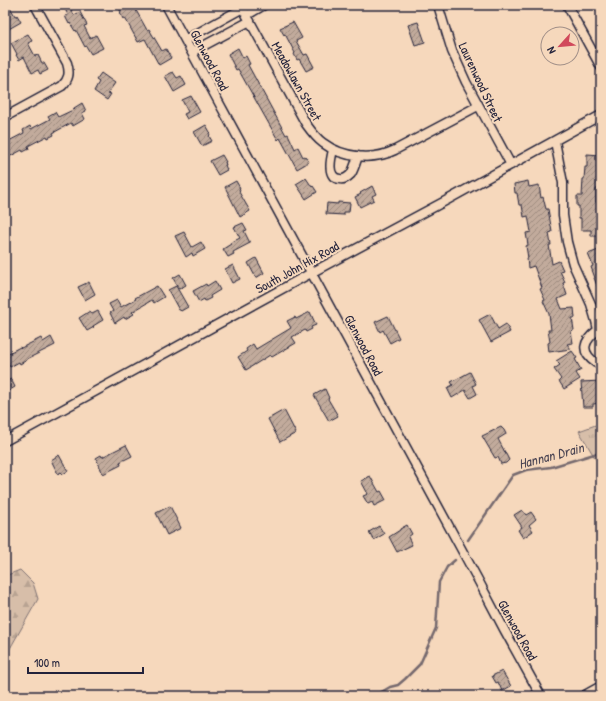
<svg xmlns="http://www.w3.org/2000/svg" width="606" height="701" viewBox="0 0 606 701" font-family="'Patrick Hand',sans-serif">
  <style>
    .forest { fill: url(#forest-firs); stroke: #7c7072 }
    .park { fill: url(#park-tufts); stroke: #7c7072 }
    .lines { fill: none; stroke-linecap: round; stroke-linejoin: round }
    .stream { stroke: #75696e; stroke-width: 2.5 }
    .building { fill: url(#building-hatch); stroke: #22223b }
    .minor-casing { stroke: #22223b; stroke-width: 11 }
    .minor { stroke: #f6d8bc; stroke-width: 8 }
    .labels { text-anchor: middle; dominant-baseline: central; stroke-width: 4; stroke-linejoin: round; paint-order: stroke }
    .street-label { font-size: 13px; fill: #22223b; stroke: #f6d8bc }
    .water-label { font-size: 14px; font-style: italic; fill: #4c4654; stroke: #f6d8bc }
  </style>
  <defs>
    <pattern id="forest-firs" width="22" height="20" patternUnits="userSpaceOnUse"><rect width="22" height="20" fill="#d7bea9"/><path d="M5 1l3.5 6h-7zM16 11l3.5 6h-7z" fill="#b8a392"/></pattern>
    <pattern id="park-tufts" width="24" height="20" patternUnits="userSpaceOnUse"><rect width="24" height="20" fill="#d7bea9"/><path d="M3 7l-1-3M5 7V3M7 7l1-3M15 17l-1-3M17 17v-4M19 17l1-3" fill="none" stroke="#b8a392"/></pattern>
    <pattern id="building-hatch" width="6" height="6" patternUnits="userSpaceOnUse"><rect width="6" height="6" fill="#c2ab9c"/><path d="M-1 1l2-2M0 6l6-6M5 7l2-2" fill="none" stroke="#9d8b80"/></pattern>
  </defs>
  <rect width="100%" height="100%" fill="#f6d8bc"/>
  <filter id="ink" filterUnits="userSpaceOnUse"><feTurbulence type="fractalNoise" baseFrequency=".025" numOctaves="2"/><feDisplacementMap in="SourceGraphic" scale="8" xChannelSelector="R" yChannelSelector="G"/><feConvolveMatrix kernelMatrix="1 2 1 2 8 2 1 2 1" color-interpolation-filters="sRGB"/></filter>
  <g filter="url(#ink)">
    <path class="forest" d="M20,570l13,13 5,16 -30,53 -3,13v-89z"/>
    <path class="park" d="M601,423v45l-22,-37z"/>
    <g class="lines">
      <path class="stream" d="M468,540l45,-65 13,-5 25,-3 50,-15
        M376,696l2,-2 12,-7 8,-2 7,-6 15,-15 16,-36 3,-46 8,-15 8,-7"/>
    </g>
    <path class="building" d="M63,5h6l5,10 6,-3 7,13 -3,1 6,12 6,-3 7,13 -12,6 -5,-8 -1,1 -9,-17 -1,1 -5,-8 -1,1 -4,-8 3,-1z
      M117,5h16l14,25 2,-1 13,22 4,-2 5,9 -12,7 -14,-26 -7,3 -13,-24 -2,1 -3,-6 1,-1z
      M10,7l5,9 2,-1 4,7 -14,8 -2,-4v-16z
      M293,22l9,16 -6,3 8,14 3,-1 7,13 -8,4 -7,-12 -2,1 -3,-6 1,-1 -10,-19 -1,1 -4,-7z
      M418,22l7,20 -10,3 -7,-20z
      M28,34l4,7 -4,2 7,13 3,-1 4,8h2l4,7 -8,4 -2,-4 -6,3 -8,-16 -5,3 -3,-5 1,-1 -6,-11z
      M238,48l5,10 3,-2 4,8 -2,1 38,70 2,-1 7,15 3,-2 5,10 2,-1 4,6 -12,7 -17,-31 -2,2 -40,-71 -2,1 -8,-16z
      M173,72l4,6 4,-2 5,9 -12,7 -9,-16z
      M101,73l14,10 -7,10 3,1 -4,6 -13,-9 5,-9 -3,-2z
      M191,96l9,16 -13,7 -3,-5 4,-2 -6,-12z
      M82,103l4,8 -4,2 3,6 -12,7 -2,-3 -18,10 1,2 -6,3 -1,-2 -19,10 1,3 -6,3 -1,-2 -17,9v-16l19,-10 -1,-3 7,-4 1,3 19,-10 -2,-3 7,-4 3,5 17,-8 -1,-1z
      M206,125l4,7 -1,1 1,2 -1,1 3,5 -10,5 -8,-14z
      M587,154l14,1v34h-5v13h5v34h-10v-6h-10v-12h-2v-12h-2v-10h5l1,-17h1l1,-12h2z
      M222,155l4,7h-1l1,3h-1l2,5 -9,5 -8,-14z
      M306,178l6,9 1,-1 4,6 -11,7 -10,-15z
      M236,181l4,7 -1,1 1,2 -1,1 11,19 -10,6 -15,-30z
      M528,181l1,6 10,-2 2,13 2,-1 3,12h2l4,23 -3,1 2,12h-2l3,19 7,-3 4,9 -3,1 5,11 -2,1 4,12 -9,4 4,10 12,-1 1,10h-3l2,12 -3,1 2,12 -6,1 4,5 -22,3 -1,-9 2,-1 -2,-12h3l-2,-16 -6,-13 2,-1 -5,-11 2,-1 -8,-22 -6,2 -1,-10h1l-2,-12 2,-1 -2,-12 5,-1 -3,-16 -4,1 -2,-12h-3l-2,-12h-2l-1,-9z
      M372,186l4,8 -4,2 2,4 -14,7 -5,-10 6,-3 -1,-1z
      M338,202l12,1 -1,9h-5v3l-18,-1 1,-11 11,1z
      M243,223l4,7 -3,1 6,12 -17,9 1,2 -6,3 -5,-8 8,-5 -1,-1 10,-5 -6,-11z
      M184,232l8,15 9,-5 4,7 -12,7 -1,-3 -6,4 -11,-21z
      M601,249v47l-7,-18h1l-4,-11 2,-1 -5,-12z
      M256,258l8,15 -8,5 -8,-15z
      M233,265l7,14 -8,4 -7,-14z
      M180,274l6,11 -7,4 -6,-11z
      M215,281l5,9 -10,6 1,2 -6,3 -1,-2 -5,3 -6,-11 13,-7 1,2z
      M89,282l6,12 -10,6 -7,-13z
      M157,286l7,11 -10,6 -2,-3 -20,12 2,2 -9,5 -1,-2 -9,6 -5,-10 3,-2 -4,-7 8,-4 4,7 15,-8 -1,-1z
      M176,286l12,21 -7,4 -1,-1h-1l-11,-20z
      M90,311l2,3 6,-3 5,9 -10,6 1,1 -7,4 -8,-13z
      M310,312l6,13 -5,2 1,2 -6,3 -1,-2 -13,7 4,6 -24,14 -2,-2 -24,15 -8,-13 9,-6 -1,-2 7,-5 3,5 35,-21 -4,-7 8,-4 1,2z
      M490,314l8,15 8,-5 4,8 -19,10 -12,-22z
      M388,316l11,22 -9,5 -7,-13 -3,2 -5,-10z
      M51,337l4,8 -28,14v1l-7,4 -1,-2 -9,5 -5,-9v-3l15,-8 1,1 20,-10 2,4z
      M572,351l5,7 -2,1 6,11 -5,3 4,6 -16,10 -5,-8 2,-2 -7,-10 6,-4 -4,-4z
      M470,372l6,12 -3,2 4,8 -7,4 -5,-8 -13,8 -5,-10 6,-3 -2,-3z
      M11,379l4,8 -10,6v-11z
      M601,381v22l-8,1v3h-10l-2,-25z
      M325,389l4,9 -1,1 10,17 -9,5 -15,-26z
      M284,410l12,23 -16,9 -12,-23z
      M501,427l3,3 2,4 -8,5 11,21 -3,3 -5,1 -3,-7 -3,1 -13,-22z
      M126,445l6,11 -12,6 1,3 -18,9 -7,-16 5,-3 1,2z
      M59,455l9,16 -5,3 -2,-2 -3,2 -7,-14z
      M370,476l9,16 2,-1 5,9 -12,6 -2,-4 -4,2 -5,-8 5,-2 -7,-13z
      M170,506l11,22 -14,7 -11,-22z
      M522,510l4,5 5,-3 5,7 -7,6 4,6 -10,7 -5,-8 4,-3 -8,-12z
      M407,525l5,9 -4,3 4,8 -15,7 -8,-15 11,-7v-1z
      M379,526l5,8 -10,6 -5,-8z
      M502,671l9,15 -9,5 -4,-9 -2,1 -4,-7z"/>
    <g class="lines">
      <defs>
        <path id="minor" d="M166,5l311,573 28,53 36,65
          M241,5l65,119c5,7 10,14 17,19 20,15 50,18 72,7l83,-44
          M438,5l14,46 14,31 45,83
          M567,5l34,62
          M247,15l17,-10
          M185,40l58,-32
          M192,52l58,-31
          M5,117l57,-31c7,-7 8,-13 5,-23l-32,-58
          M555,141l8,42v32l4,27 6,22 18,40 5,17 2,9 3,3
          M333,150c-2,8 -7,28 7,29 4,1 8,-2 11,-5 3,-5 5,-12 7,-18
          M598,330c-15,11 -18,22 -2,33l5,-1
          M5,441l306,-168 138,-74 152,-84
          M583,696l18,-10"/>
      </defs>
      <use href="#minor" class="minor-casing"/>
      <use href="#minor" class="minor"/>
    </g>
  </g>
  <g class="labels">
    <g class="street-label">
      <text transform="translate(210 60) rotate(62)">Glenwood Road</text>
      <text transform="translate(297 81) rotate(61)">Meadowlawn Street</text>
      <text transform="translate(481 82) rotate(65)">Laurenwood Street</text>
      <text transform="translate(297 267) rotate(-29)">South John Hix Road</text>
      <text transform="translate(364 345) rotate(62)">Glenwood Road</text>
      <text transform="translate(518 630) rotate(61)">Glenwood Road</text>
    </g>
    <g class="water-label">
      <text transform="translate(551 455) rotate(-15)">Hannan Drain</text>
    </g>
  </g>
  <rect width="606" height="701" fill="none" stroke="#f6d8bc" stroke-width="20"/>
  <rect x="10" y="10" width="586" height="681" fill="none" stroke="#22223b" stroke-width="1.5" filter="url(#ink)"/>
  <g transform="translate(560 46) rotate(243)"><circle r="19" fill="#f6d8bc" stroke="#a18f88"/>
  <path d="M0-3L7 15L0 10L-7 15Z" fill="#d1495b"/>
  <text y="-6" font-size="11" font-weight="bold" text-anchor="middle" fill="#22223b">N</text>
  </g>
  <path d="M28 667v6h115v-6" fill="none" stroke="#22223b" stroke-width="2"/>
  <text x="34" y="667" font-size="12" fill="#22223b" stroke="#f6d8bc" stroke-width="3" paint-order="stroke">100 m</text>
</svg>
